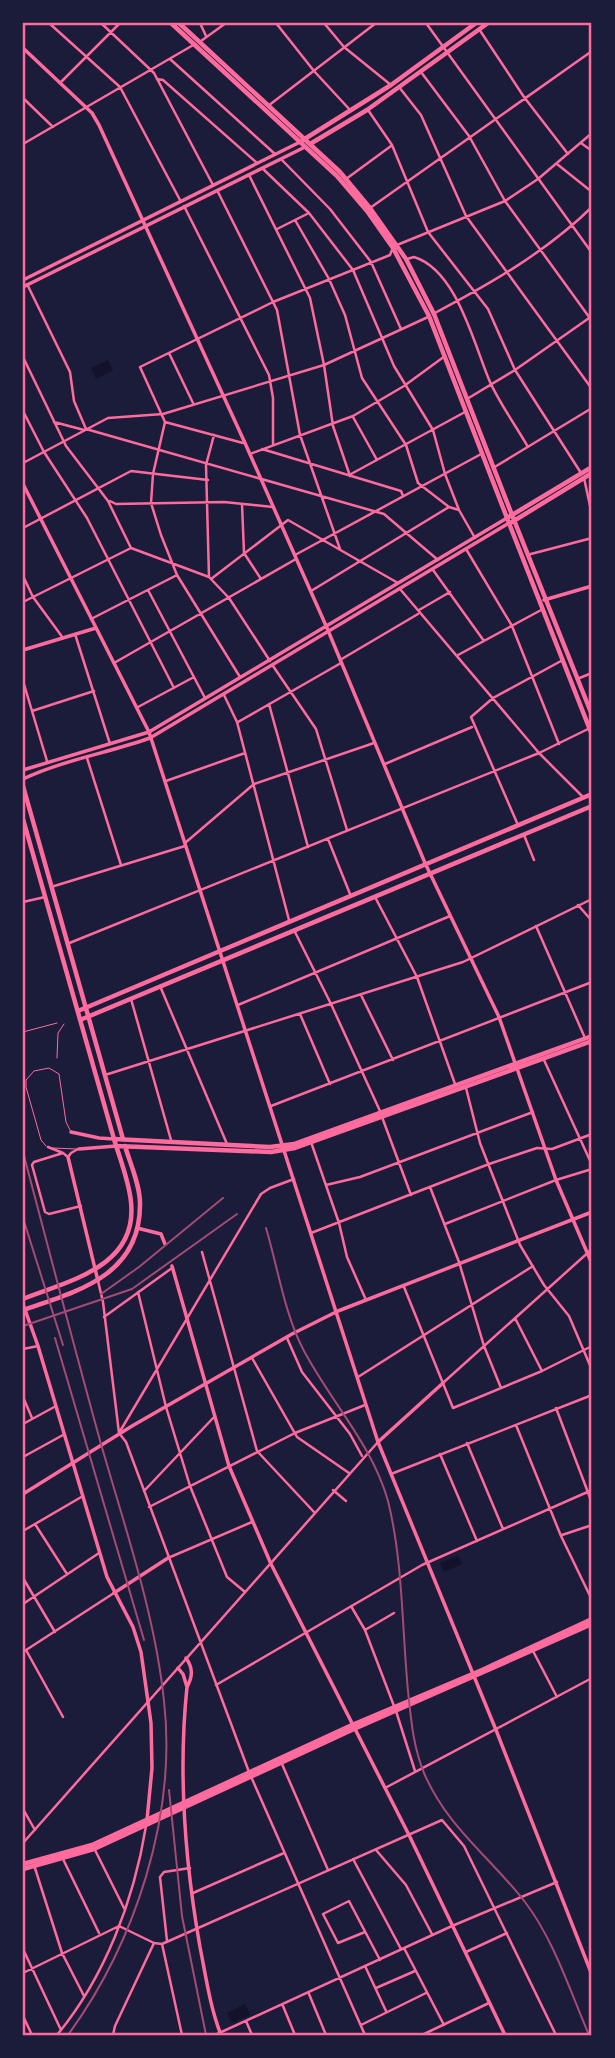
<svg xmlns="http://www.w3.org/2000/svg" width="615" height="2058" viewBox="0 0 615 2058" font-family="'Open Sans',sans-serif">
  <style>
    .water { fill: #12122b }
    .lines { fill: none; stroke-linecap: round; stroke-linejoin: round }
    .service { stroke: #ff6b9d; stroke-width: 1 }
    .minor { stroke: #ff6b9d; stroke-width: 2.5 }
    .tertiary { stroke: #ff6b9d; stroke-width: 3.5 }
    .secondary { stroke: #ff6b9d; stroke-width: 3.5 }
    .primary { stroke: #ff6b9d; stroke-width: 4.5 }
    .trunk { stroke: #ff6b9d; stroke-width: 4.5 }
    .rail { stroke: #a44b75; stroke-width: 2 }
    .neatline { fill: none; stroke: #ff6b9d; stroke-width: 2.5 }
  </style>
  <rect width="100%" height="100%" fill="#1b1b3a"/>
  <path class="water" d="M108,360l5,10 -17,9 -5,-11z
    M458,1556l4,8 -18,8 -4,-9z
    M245,2004l5,11 -18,8 -5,-10z"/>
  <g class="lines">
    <path class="service" d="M23,1032l34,-9
      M57,1058l1,-25 6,-9
      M46,1146l-5,-6 -15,-53v-7l8,-9 15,-3 10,6 7,48 4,8
      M53,1148l24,1"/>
    <path class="minor" d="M49,23l71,64 60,113
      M101,23l53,50 59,112
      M200,23l6,13
      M276,23l38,48 37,40
      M324,23l20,24 47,38
      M426,23l166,230
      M479,29l45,68 44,57
      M201,41l25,-18
      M170,59l105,95
      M421,72l48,64 36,65 87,120
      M157,79l6,1 94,83
      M60,83l60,-60
      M399,87l22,28 45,101 126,173
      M23,98l30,29
      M268,106l108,-83
      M368,110l24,35 36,87 60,77 27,61 66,103
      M581,143l11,8
      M23,144l172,-100
      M281,159l49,50 41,53 30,67
      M557,164l35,28
      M262,168l47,45 44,57 41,96 39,64 12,44 14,36 16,28
      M249,175l61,123 14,67 9,61 17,50
      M346,179l45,-33
      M217,190l60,120 23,125 40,114
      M184,206l85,169 4,23v46
      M370,208l222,-157
      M295,220l34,59 16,36 17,63 44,67 12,38 31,24 10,3
      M277,229l32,-16
      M397,245l108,-44 33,-22 54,-46
      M407,259l7,-2c43,13 60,88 76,125 10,22 26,44 38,65
      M27,284l43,88 4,29 12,28 298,85 54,46
      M433,314c57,-30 113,-62 159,-107
      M169,353l24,50
      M23,357l43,89 42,55 23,47
      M467,399l48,-29 77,-54
      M23,411l21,41 43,66 87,170
      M353,417l24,43
      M54,422l30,8
      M165,422l78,21
      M262,449l139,42 2,5
      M250,454l103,-38 51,-30 41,-30
      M23,463l85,-45 55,-4 161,-49 104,-48
      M493,468l99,-60
      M351,474l114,-62
      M584,478l8,37
      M110,501l6,3 108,-2 49,5
      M242,504l2,49 17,26
      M23,528l108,-57 77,9
      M466,549l46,77 47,118
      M295,555l188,-102
      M527,555l65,-17
      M433,570l51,71
      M23,576l10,21 30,41
      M209,577l-3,-112 8,-30
      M211,579l77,-59 110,63
      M400,589l139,164 44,44
      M148,590l57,108
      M311,591l138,-84
      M23,602l108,-54 78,29 20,21 41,63
      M419,610l31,-18
      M91,619l86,-44
      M75,634l35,110
      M458,655l85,-46
      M340,660l78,-46
      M114,663l182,-104
      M273,666l43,63 31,101
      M240,677l-63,-102 -16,-40 -10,-32 2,-29 12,-52 -25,-55 133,-65 117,-47 2,-5
      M577,679l15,-6
      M23,681l24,80
      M224,695l13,27 52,198
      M269,704l39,143
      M138,707l56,-30
      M32,711l62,-20
      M238,722l103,-59
      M87,758l34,107
      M385,764l87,-37
      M166,781l79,-28
      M518,825l-47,-108 22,-19 68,-37
      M524,835l10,25
      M328,839l22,55
      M185,843l69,-59 120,-41
      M51,887l134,-41
      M375,897l42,80 38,107
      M23,902l22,-5
      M578,905l14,16
      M536,926l49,112
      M294,930l37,74 49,107
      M67,944l472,-191 49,-24
      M160,986l67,158
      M361,995l32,65
      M131,999l40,141
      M238,1005l212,-89
      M300,1014l30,70
      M544,1060l48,105
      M105,1075l358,-113 129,-63
      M466,1088l14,55 40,102 24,40 25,31 23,54
      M271,1106l321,-124
      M382,1117l29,78
      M311,1142l28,81 8,34 19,43
      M48,1147l15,6
      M78,1149l-7,4 -3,4 -5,-4 -29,9 -2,3 13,47 4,2 32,-8
      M326,1185l34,-8 173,-65
      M430,1187l29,75 25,84 17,42
      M445,1224l111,-44 36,-11
      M311,1233l178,-69 48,-16 15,1 40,-15
      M202,1252l55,199 57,61
      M98,1281l5,21 16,131 7,9 123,330 116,263
      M404,1287l49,121 89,-37 50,-25
      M138,1292l28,115 24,79 37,91 18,15
      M104,1317l68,-49
      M515,1318l27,53
      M287,1338l15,34 48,62 12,22
      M23,1349l15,-3
      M252,1358l45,79 52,36
      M358,1377l175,-111
      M444,1382l148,-133
      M23,1397l9,21
      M556,1408l36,95
      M23,1424l33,-18
      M516,1425l45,111 31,64
      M119,1433l142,-239 9,-6 24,-9
      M467,1443l36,86
      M440,1454l37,87
      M23,1457l40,-22
      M391,1474l201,-79
      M333,1490l13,11
      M144,1491l71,-75
      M149,1507l146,-74 70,-28
      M35,1524l32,50
      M23,1531l60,-35
      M562,1535l30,-10
      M168,1558l84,-36
      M23,1578l32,54
      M23,1604l76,-51
      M351,1606l14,24 29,76
      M365,1630l29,-17
      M26,1650l37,67
      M533,1651l24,46
      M23,1652l91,-59
      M216,1685l206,-120 170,-75
      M396,1711l19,60
      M282,1764l46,106
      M385,1788l207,-110
      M23,1809l12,21
      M23,1843l355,-401
      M95,1850l30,60
      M376,1850l30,35 26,49
      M62,1857l37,76
      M353,1859l48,90
      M34,1865l28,88 22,43
      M193,1893l91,-40
      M119,1926l35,17 8,1 280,-124 22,26 92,189
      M365,1932l-27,11 -15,-29 26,-13 31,59
      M167,1941l-7,-64 4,-5 26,-4
      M162,1944l20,91
      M404,1948l40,77
      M23,1949l38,81
      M466,1952l41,-19
      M365,1966l21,45
      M23,1973l96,-47
      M376,1988l39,-17
      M309,1994l17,41
      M283,2006l12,29
      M23,2016l9,19
      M246,2021l6,14
      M361,2025l65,-32
      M57,2035c48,-58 77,-135 89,-209
      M113,2035l2,-9 39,-83
      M215,2035l237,-109 105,-44
      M422,2035l67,-32"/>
    <path class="tertiary" d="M23,48l69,65 7,12 146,318 82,185 98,235 74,154 57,163 36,84
      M23,484l126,248 229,710 118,288 96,245
      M544,600l48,-14
      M23,650l73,-22
      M23,770l126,-38 358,-214
      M23,779c40,-19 85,-26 127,-41l359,-215
      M71,1132l28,6 15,1
      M79,1149l37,-3
      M68,1157l30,124
      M137,1228l24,6 4,10
      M172,1266l57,200 42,98 138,271 96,200
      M23,1304l15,42 69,231 26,50 8,25 10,71 1,45 -5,52
      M378,1442l65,-59
      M23,1494l109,-68 160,-92 46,-23 254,-99
      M114,1593l54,-35
      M186,1658c7,10 7,18 1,29 -9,86 -2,175 13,260 6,30 10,60 21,88
      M178,1668l5,6 4,13"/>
    <path class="secondary" d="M23,280l277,-138
      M23,287l282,-140"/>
    <path class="primary" d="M171,23l166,153 30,35 26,37 36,68 78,202
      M179,23l161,149 30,36 36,51 28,55 78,201
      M303,140l88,-55 85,-62
      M310,144l57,-34 121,-87
      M23,786l100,353
      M23,819l91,320
      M78,1011l514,-217
      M80,1020l512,-214
      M23,1864l69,-19 260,-120 130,-55 110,-51
      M23,1869l71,-20 260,-120 238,-105"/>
    <path class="trunk" d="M592,467l-85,51 85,217
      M512,515l80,200
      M512,522l80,-49
      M116,1146l155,6 24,-4 297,-107
      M23,1299c45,-18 115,-32 108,-97 -2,-21 -11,-43 -17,-63l156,8 24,-3 298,-108
      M23,1310c56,-19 118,-35 117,-107 0,-18 -10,-40 -15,-57"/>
    <path class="rail" d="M23,1152c26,98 51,195 78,292 24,84 54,170 63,257 13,115 -29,242 -96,334
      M23,1218l40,127
      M266,1228c12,40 18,84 37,121 27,52 69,95 85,152 15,60 14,128 20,190 3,28 5,55 16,82 23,54 66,84 101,129 29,38 45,89 64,133
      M101,1294l38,-27 84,-69
      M23,1326l109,-37 105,-75
      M55,1338l89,302
      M169,1790l13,126 24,119"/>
  </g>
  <rect width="615" height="2058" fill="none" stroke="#1b1b3a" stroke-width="49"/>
  <rect x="24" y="24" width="566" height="2010" class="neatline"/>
</svg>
